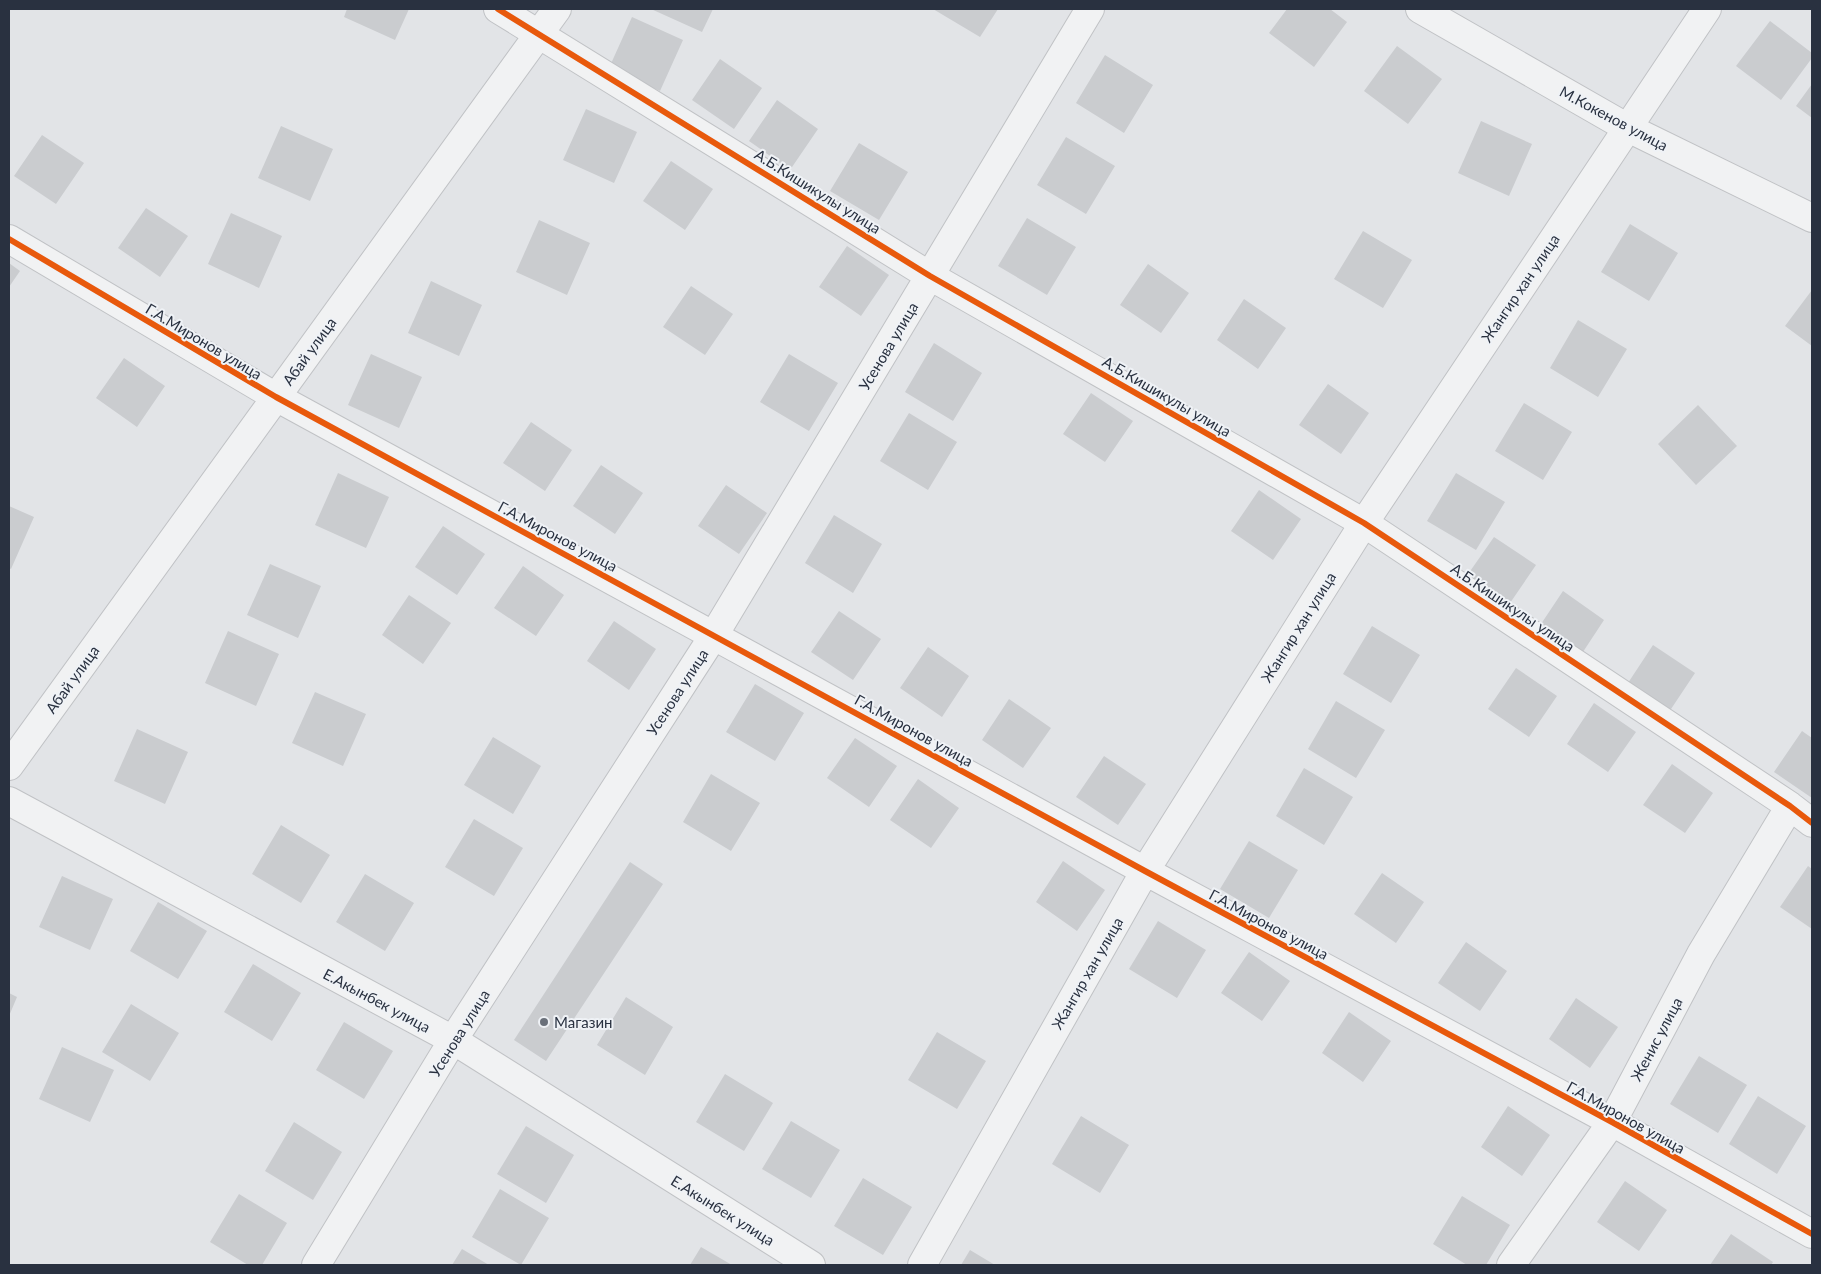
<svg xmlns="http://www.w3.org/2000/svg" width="1821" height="1274" viewBox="0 0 1821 1274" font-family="Lato,sans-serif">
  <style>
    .building { fill: #cacccf }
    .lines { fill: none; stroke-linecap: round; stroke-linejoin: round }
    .minor-casing { stroke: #c0c2c5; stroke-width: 30 }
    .minor { stroke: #f1f2f3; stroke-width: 28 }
    .cycleway-casing { stroke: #eff2f6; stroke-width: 9 }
    .cycleway { stroke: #e8590c; stroke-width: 6 }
    .poi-dot { fill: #6a707a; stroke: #eff2f6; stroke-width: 2 }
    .labels { text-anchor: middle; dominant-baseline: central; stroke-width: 4; stroke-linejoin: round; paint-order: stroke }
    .street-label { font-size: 15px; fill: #293140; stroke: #eff2f6 }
    .poi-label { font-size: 15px; fill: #293140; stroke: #eff2f6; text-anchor: start }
  </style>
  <rect width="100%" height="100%" fill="#e2e4e7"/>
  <path class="building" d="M347,9h62l-14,31 -51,-23z
    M651,9h62l-11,23z
    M933,9h65l-18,28z
    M1287,9h43l17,13 -33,45 -45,-34z
    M632,17l51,23 -23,51 -51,-23z
    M1770,21l42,32v5l-31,42 -45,-34z
    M1397,46l45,33 -34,45 -44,-33z
    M1105,55l48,30 -29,48 -48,-30z
    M720,59l42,29 -28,41 -42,-29z
    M1812,84v34l-16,-12z
    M777,100l41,29 -28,41 -41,-29z
    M586,109l51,23 -23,51 -51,-23z
    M1481,121l51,23 -23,52 -51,-23z
    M281,126l52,23 -23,52 -52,-23z
    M42,135l42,28 -28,41 -42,-28z
    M1066,137l49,29 -29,48 -49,-29z
    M859,143l49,29 -29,48 -49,-29z
    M671,161l42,28 -28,41 -42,-29z
    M146,208l42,28 -28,41 -42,-29z
    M231,213l51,23 -23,52 -51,-24z
    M1027,218l49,29 -29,48 -49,-29z
    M539,220l51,23 -23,52 -51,-23z
    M1630,224l48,29 -29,48 -48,-29z
    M1363,231l49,29 -29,48 -49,-29z
    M847,246l42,29 -28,41 -42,-29z
    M9,263l11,8 -11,16z
    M1148,264l41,29 -28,40 -41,-28z
    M431,281l51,24 -23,51 -51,-23z
    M691,286l42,28 -28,41 -42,-28z
    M1812,290v56l-27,-20z
    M1244,299l42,29 -28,41 -41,-29z
    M1578,320l49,29 -29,48 -48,-29z
    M934,343l48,30 -29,48 -48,-29z
    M371,354l51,23 -23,51 -51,-23z
    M789,354l49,29 -29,48 -49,-29z
    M124,358l41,28 -28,41 -41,-29z
    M1328,384l41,29 -28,41 -42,-29z
    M1091,393l42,28 -28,41 -42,-28z
    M1524,403l48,29 -29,48 -48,-29z
    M1698,405l39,41 -41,39 -38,-41z
    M909,413l48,29 -29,48 -48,-29z
    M531,422l41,28 -27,41 -42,-28z
    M601,465l42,28 -28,41 -42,-28z
    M338,473l51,24 -23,51 -51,-23z
    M1456,473l49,29 -29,48 -49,-29z
    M726,485l41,28 -28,41 -41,-28z
    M1259,490l42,29 -28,41 -42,-29z
    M9,506l25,11 -23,52 -2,-1z
    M834,515l48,29 -29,49 -48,-30z
    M443,526l42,28 -28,41 -42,-28z
    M1494,537l42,28 -28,41 -42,-29z
    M270,564l51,22 -23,52 -51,-23z
    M523,566l41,29 -28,41 -42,-28z
    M1563,591l41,29 -27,41 -42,-28z
    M409,595l42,28 -28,41 -41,-29z
    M839,611l42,28 -28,41 -42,-28z
    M614,621l42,28 -27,41 -42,-29z
    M1372,626l48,29 -29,48 -48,-29z
    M228,631l51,23 -23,52 -51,-23z
    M1653,645l42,28 -28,42 -41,-29z
    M928,647l41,29 -27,41 -42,-29z
    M1516,668l41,28 -28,41 -41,-28z
    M755,684l49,29 -29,48 -49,-29z
    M315,692l51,22 -23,52 -51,-23z
    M1009,699l42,29 -28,40 -41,-28z
    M1336,701l49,29 -29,48 -48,-29z
    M1594,703l42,29 -28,40 -41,-28z
    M137,729l51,23 -23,52 -51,-23z
    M1802,731l10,7v60l-38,-26z
    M493,737l48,29 -28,48 -49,-29z
    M855,738l42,28 -28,41 -42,-29z
    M1104,756l42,28 -28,41 -42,-28z
    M1672,764l41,29 -28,40 -42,-28z
    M1304,768l49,29 -29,48 -48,-29z
    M711,774l49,29 -29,48 -48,-29z
    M918,779l41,29 -28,40 -41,-28z
    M474,819l49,29 -29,48 -49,-29z
    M281,825l49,30 -29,48 -49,-29z
    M1249,841l49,29 -29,48 -49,-29z
    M1063,861l42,29 -28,41 -41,-29z
    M630,862l33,22 -117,177 -32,-21z
    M1808,866l4,3v60l-32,-22z
    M1382,873l42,29 -28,41 -42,-29z
    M365,874l49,29 -29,48 -49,-29z
    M62,876l51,23 -23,51 -51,-23z
    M158,902l49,29 -29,48 -48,-28z
    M1158,921l48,29 -29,48 -48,-29z
    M1466,942l41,29 -27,40 -42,-28z
    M1249,952l41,29 -28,40 -41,-28z
    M253,964l48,29 -29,48 -48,-29z
    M9,993l8,4 -8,19z
    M626,997l47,30 -28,48 -48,-30z
    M1576,998l42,29 -28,41 -41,-29z
    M131,1004l48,29 -29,48 -48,-29z
    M1349,1012l42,29 -28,41 -41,-29z
    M344,1022l49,29 -29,48 -48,-29z
    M937,1032l49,29 -29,48 -49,-29z
    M62,1047l52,23 -24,52 -51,-23z
    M1699,1056l48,29 -29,48 -48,-29z
    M725,1074l48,29 -29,48 -48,-29z
    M1758,1096l48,30 -29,48 -48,-30z
    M1508,1106l42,29 -28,41 -41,-29z
    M1081,1116l48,29 -29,48 -48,-29z
    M791,1121l49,29 -29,48 -49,-29z
    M294,1122l48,30 -29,48 -48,-29z
    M526,1126l48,29 -28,48 -49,-29z
    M863,1178l49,29 -29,48 -49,-29z
    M1625,1181l42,29 -28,41 -42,-29z
    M500,1189l49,29 -28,47 -49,-28z
    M239,1194l48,29 -25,42h-14l-38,-23z
    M1462,1196l48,29 -24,40h-19l-34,-21z
    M1731,1234l42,28 -2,3h-61z
    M701,1247l31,18h-42z
    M462,1249l27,16h-37z
    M970,1250l25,15h-34z"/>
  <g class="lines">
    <defs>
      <path id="minor" d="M498,9l432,267 434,247 426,283 22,17
        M1420,9l206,118 186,91
        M9,239l267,158 869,474 467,251 200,112
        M9,766l548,-757
        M9,801l444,239 358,225
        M316,1265l137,-225 261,-405 376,-626
        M922,1265l223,-394 219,-348 343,-514
        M1511,1265l101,-143 89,-168 89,-148"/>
    </defs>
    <use href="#minor" class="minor-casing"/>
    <use href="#minor" class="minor"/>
    <defs>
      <path id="cycleway" d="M498,9l432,267 434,247 426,283 22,17
        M9,239l267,158 869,474 467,251 200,112"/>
    </defs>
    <use href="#cycleway" class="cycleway-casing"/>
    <use href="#cycleway" class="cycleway"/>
  </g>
  <circle class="poi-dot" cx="544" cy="1022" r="5"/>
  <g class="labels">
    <g class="street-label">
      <text transform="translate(1614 118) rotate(28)">М.Кокенов улица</text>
      <text transform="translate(818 191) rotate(32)">А.Б.Кишикулы улица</text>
      <text transform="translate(1520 288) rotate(-56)">Жангир хан улица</text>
      <text transform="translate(204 341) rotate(31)">Г.А.Миронов улица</text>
      <text transform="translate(888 346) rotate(-59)">Усенова улица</text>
      <text transform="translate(309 351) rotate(-54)">Абай улица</text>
      <text transform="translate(1167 396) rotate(30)">А.Б.Кишикулы улица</text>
      <text transform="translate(558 536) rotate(28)">Г.А.Миронов улица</text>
      <text transform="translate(1513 607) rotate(34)">А.Б.Кишикулы улица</text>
      <text transform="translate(1298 627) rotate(-58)">Жангир хан улица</text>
      <text transform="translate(72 679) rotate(-54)">Абай улица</text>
      <text transform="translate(677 692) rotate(-57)">Усенова улица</text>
      <text transform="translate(914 730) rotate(29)">Г.А.Миронов улица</text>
      <text transform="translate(1269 924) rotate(28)">Г.А.Миронов улица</text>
      <text transform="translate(1087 973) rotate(-60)">Жангир хан улица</text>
      <text transform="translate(377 1000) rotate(28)">Е.Акынбек улица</text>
      <text transform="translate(459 1033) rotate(-58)">Усенова улица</text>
      <text transform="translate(1656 1039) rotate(-62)">Женис улица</text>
      <text transform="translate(1626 1117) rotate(29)">Г.А.Миронов улица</text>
      <text transform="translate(723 1210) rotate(32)">Е.Акынбек улица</text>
    </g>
    <g class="poi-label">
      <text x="554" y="1022">Магазин</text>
    </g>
  </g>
  <rect width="1821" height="1274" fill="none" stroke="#293140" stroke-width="20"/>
</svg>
